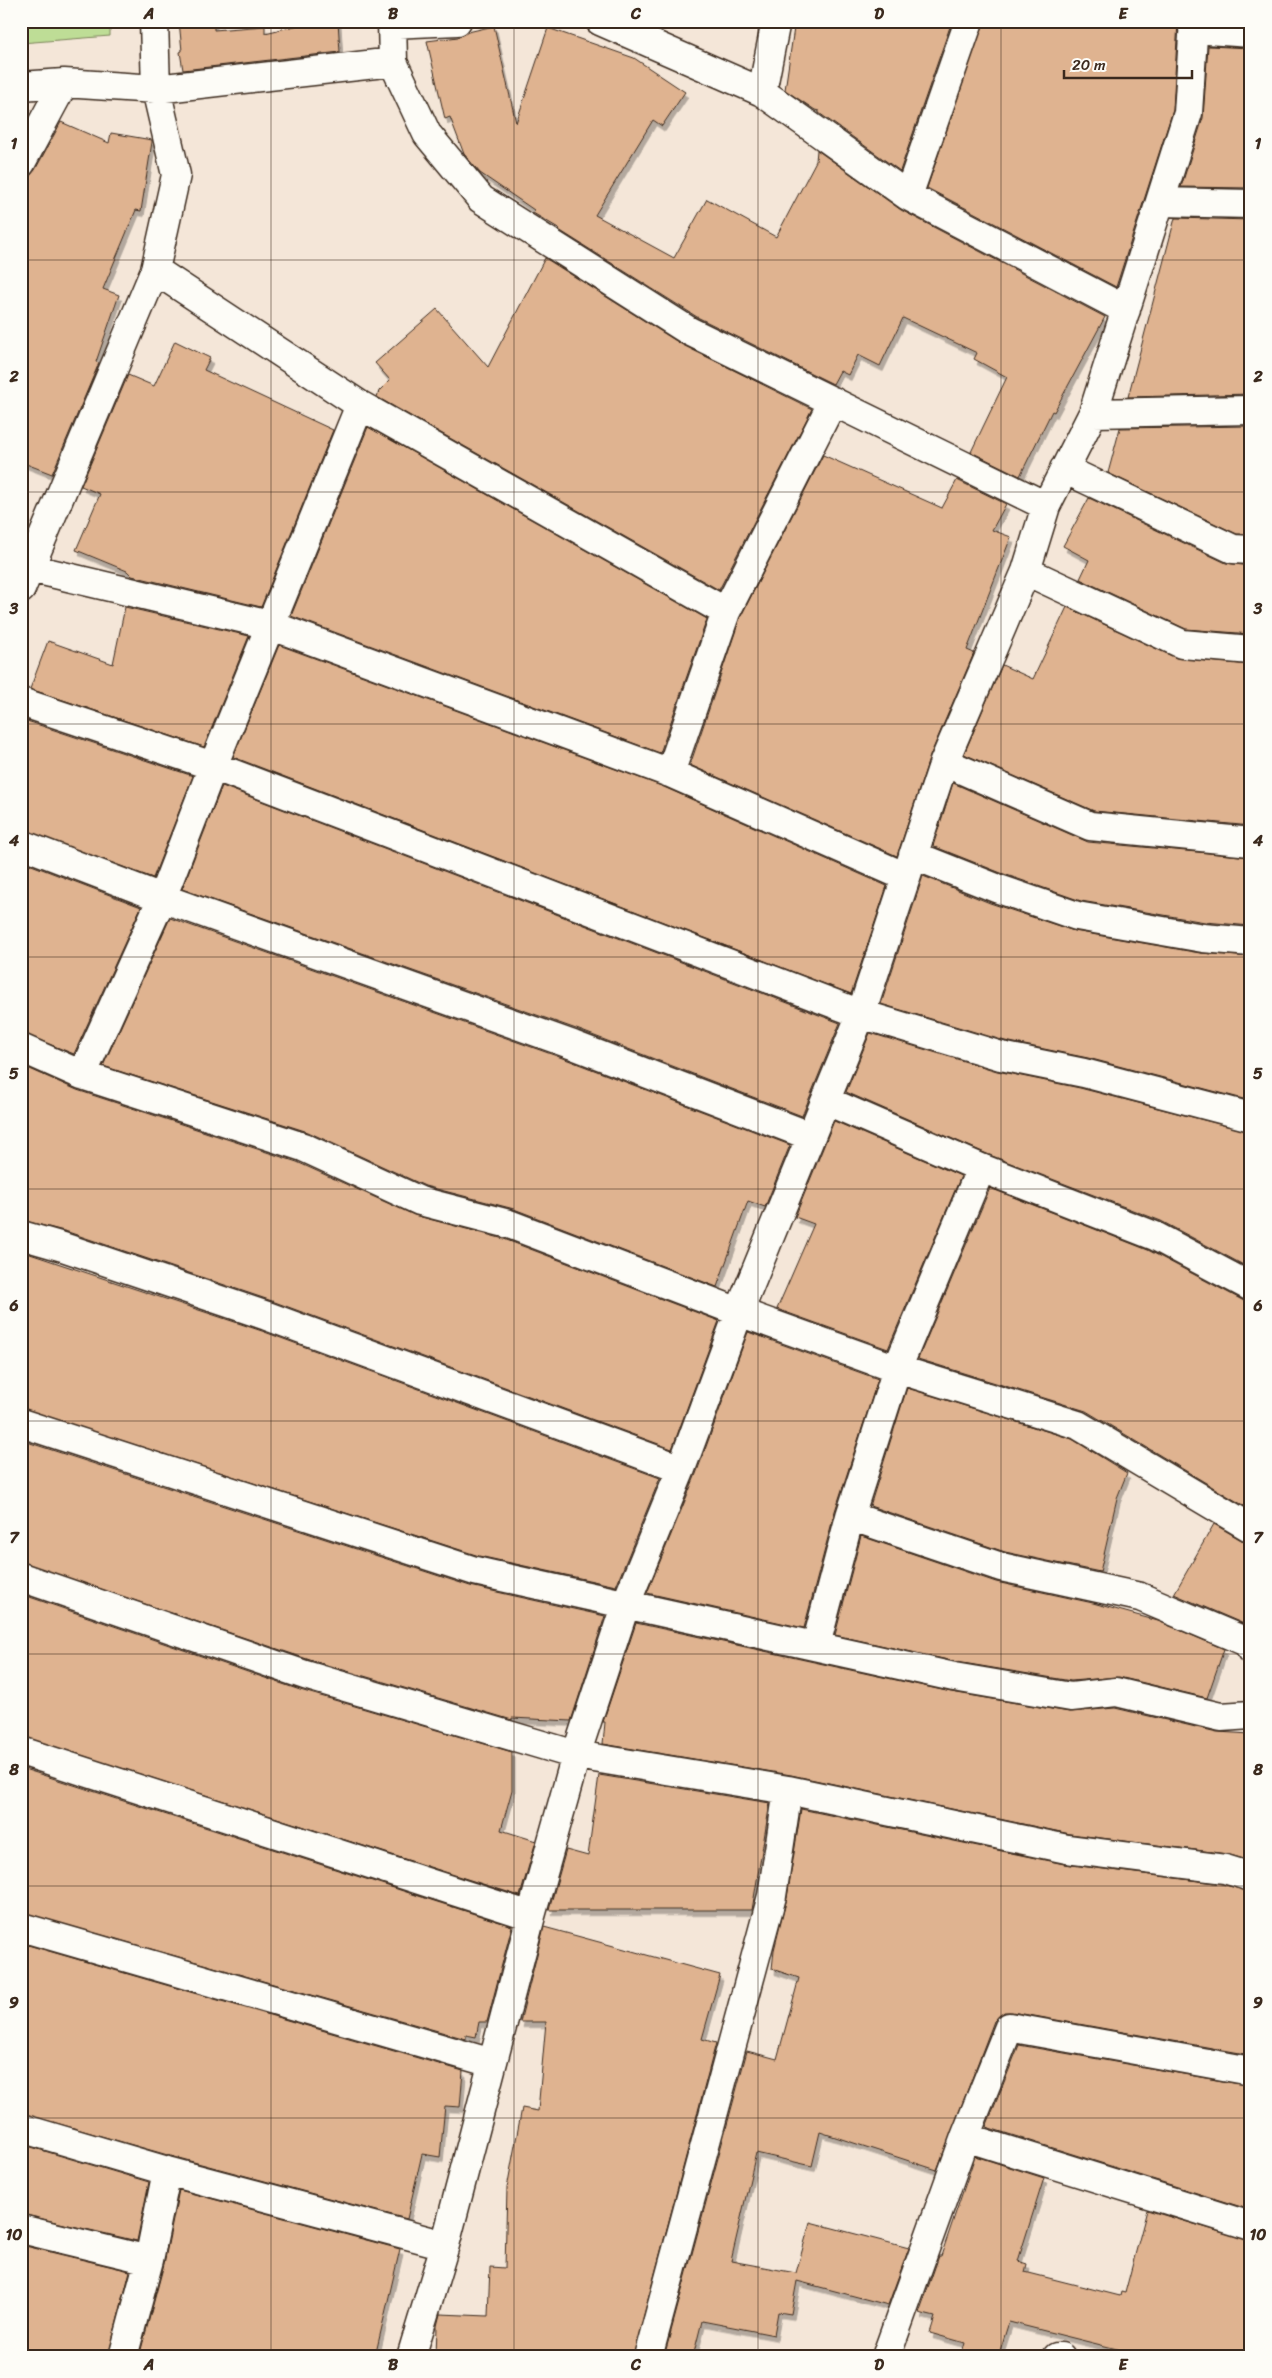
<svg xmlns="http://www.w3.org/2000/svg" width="1272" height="2378" viewBox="0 0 1272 2378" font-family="Sriracha,sans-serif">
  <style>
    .green { fill: #bedd96; stroke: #7c845a }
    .building { fill: #dfb390; stroke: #3b2a1e; filter: url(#shadow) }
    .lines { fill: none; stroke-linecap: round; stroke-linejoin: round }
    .minor-casing { stroke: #3b2a1e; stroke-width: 31 }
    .minor { stroke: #fdfcf7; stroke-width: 28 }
    .grid { fill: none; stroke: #3b2a1e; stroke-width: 1; stroke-opacity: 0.55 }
    .neatline { fill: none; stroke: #3b2a1e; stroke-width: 2 }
    .grid-label { font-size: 16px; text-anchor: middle; font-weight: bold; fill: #3b2a1e }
  </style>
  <defs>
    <filter id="shadow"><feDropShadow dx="3" dy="5.5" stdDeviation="0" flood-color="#0004"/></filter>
  </defs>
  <rect width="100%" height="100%" fill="#f4e6d8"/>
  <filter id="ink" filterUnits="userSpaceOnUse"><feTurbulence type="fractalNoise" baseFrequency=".02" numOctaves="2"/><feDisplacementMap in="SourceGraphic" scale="10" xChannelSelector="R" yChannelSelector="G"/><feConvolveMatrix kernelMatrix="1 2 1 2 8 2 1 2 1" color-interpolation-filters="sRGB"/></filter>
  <g filter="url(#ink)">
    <path class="green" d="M21,21h89v15l-89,7z"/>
    <path class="building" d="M179,21h35v9l51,-4v7l51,-12h22l2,31 -157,18 -3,-18 2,-1z
      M795,21h157l-52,150 -81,-58v-2l-4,-1 -30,-20z
      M984,21h194l-5,89 -57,177 -189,-99z
      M494,26l22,97 32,-95 86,30 51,34 -23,34 -9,-6 -58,95 79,43 33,-59 69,38 40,-76 1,-11 84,60 204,107 -51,95 -2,-1 -32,65 -49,-24 36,-75 -33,-18 3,-6 -74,-35 -23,48 -22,-11 -10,20 -8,-4 -7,13 -136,-67 -138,-87 1,-1 -27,-16 1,-3 -54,-37 -16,-19 -14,-37 -5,2 -18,-78 31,-4 10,-5z
      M1208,46l43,2v140l-70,-1 22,-69z
      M61,122l48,21 2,-10 41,7v2l-11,69 -5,-1 -33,79 16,6 -23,67 3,1 -47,111 -31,-12v-279l2,-5 7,-2 5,-6z
      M1175,218l76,2v174l-123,3z
      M545,258l136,86 131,65 -93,181 -342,-193 2,-6 11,-11 -15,-17 62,-54 51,58z
      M175,341l35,17 -6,12 129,60 -72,177 -129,-31 -5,-5 -51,-21 24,-56 -19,-8 47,-111 26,11z
      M1251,426v108h-14l-129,-61 12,-45z
      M368,427l339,192 -47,134 -369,-137z
      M823,455l119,53 15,-28 49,24 -14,26 19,7 -44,113 7,3 -44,103 -33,100 -207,-91 50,-147z
      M1089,498l137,65 25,3v68l-65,-5 -106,-50 9,-19 -26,-14z
      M125,607l124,29 -45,111 -174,-58 18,-48 65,23z
      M1067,607l109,51 75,7v161l-157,-15 -130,-57 38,-89 31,14z
      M279,645l385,142 223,99 -36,108 -618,-237z
      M21,719l172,57 -40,102 -132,-49z
      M953,783l135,59 163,15v69l-46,-4 -124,-21 -80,-28 -68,-27z
      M222,786l618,237 -38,93 -223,-86 -397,-141z
      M21,861l120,46 -67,147 -53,-21z
      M923,876l67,27 84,28 126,22 51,4v144l-163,-43 -83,-17 -124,-37z
      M170,918l398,142 222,85 -25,62 -17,-6 -31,86 -203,-78 -89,-23 -117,-54 -205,-66z
      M870,1033l127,38 83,17 171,44v137l-90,-48 -174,-67 -141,-62z
      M21,1065l56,25 220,72 117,53 90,24 215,82 -47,128 -400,-148 -204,-69 -47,-12z
      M834,1121l127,55 -73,173 -111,-40 37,-85 -19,-7z
      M990,1188l158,62 96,51 7,1v208l-165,-99 -168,-52z
      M21,1251l241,80 398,147 -44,108 -137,-30 -458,-148z
      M748,1332l130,47 -43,132 -31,117 -157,-35 49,-119z
      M907,1388l165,51 55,34 -10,25 -17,74 -95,-20 -135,-46z
      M21,1440l449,146 135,30 -34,105 -59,-3v2l-202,-60 -289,-98z
      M1214,1524l29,17 8,3v83l-77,-33z
      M861,1536l135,46 97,21 65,18 66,28 -17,49 -88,-21 -48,4 -114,-19 -122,-27z
      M21,1594l279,96 212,62v38l-11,40 35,11 -16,55 -499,-160z
      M636,1623l315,69 118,20 46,-4 102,24 34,2v127l-24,-7 -157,-20 -279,-59 -188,-31 2,-22h-2z
      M21,1768l491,158 -25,96h-8l-3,15 -10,-2v4l-445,-127z
      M599,1775l171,28 -18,107h-203l17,-60 22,6z
      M801,1809l263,55 158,20 29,8v163l-239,-43h-8l-10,9 -57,149 -117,-38 -8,34 -56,-13 -25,108 65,12 14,-51 99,26 -21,57 -91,-24 -6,33 -13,-2 -4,23 -72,-14 -9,36h-29l83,-306 30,8 22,-81 -27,-9 2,-19 13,-52z
      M544,1927l176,48 -18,64 14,4 -83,314h-197l1,-31 3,-12 48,2 2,-49 15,1 2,-80 15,-80 16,3 8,-89h-26z
      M21,1943l442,128 -3,36 -15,-1 -5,51 -18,-3 -15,65 -236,-63 -150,-43z
      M1019,2045l232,41v124l-265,-83z
      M21,2144l128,38 -12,59 -116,-27z
      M975,2156l69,22 -26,83 9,3 -2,8 95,24 1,-4 4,1 22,-83 104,31v116h-102l-140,-35 -11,35h-37l4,-14 -35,-10 5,-16 -16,-4 20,-57h2z
      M179,2190l221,59 -25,108h-236l25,-93z
      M21,2245l109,26 -22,86h-87z"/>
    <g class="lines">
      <defs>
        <path id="minor" d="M392,21l1,41 34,72 54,65 208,132 357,175
          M600,21l162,71 146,104 218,114
          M392,24l65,-3
          M1193,29l58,4
          M21,86l43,-3 92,6 237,-27
          M762,92l14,-71
          M21,163l43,-80
          M908,196l61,-175
          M1160,202l91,2
          M155,270l205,135 366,207 107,-211
          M1093,413l158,-3
          M1064,469l169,80 18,1
          M21,566l249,59 400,148 236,104
          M1026,571l156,73 69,6
          M21,589l134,-319 21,-95 -20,-86 -2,-68
          M21,702l192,64 648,248 140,42 83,17 167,44
          M944,762l146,64 161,16
          M670,773l56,-161
          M21,844l141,54 411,147 237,91
          M913,855l83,33 81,28 126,22 48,4
          M21,1048l61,27 221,72 117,54 89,23 230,88 158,57 181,56 173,103
          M82,1075l80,-177 51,-132 147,-361
          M827,1101l154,67 174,68 96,51
          M21,1235l42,12 204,69 414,153
          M21,1423l454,148 479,106 117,20 45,-5 105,25 30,-2
          M850,1516l151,51 139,30 109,46 2,7
          M21,1577l284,98 271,80 212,35 279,59 158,20 26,8
          M816,1645l34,-129 47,-147 84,-201
          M21,1751l510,165
          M21,1927l471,136
          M21,2128l146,43 278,74
          M965,2137l286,89
          M21,2229l128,31
          M123,2357l26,-97 18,-89
          M411,2357l34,-112 86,-329 45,-161 49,-149 56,-137 58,-157 122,-298 83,-252 82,-191 20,-65 47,-93 95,-300 6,-92
          M648,2357l124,-461 16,-106
          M886,2357l79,-220 44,-110 242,44
          M1057,2357h4"/>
      </defs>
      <use href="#minor" class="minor-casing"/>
      <use href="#minor" class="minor"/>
    </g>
  </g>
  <path class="grid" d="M271,21v2336M514,21v2336M758,21v2336M1001,21v2336M21,260h1230M21,492h1230M21,724h1230M21,957h1230M21,1189h1230M21,1421h1230M21,1654h1230M21,1886h1230M21,2118h1230"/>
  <rect width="1272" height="2378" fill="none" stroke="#fdfcf7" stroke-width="55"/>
  <path d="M1064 70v8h128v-8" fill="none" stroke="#3b2a1e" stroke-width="2.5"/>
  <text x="1072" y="70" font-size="15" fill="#3b2a1e" stroke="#fdfcf7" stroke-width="4" paint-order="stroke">20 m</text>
  <rect x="28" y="28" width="1216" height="2322" class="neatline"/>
  <g class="grid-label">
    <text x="149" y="19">A</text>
    <text x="393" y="19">B</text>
    <text x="636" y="19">C</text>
    <text x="879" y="19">D</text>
    <text x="1123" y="19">E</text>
    <text x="14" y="149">1</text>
    <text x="1258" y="149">1</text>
    <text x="14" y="382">2</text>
    <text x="1258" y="382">2</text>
    <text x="14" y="614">3</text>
    <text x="1258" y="614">3</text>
    <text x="14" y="846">4</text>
    <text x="1258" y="846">4</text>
    <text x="14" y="1079">5</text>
    <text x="1258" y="1079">5</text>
    <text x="14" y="1311">6</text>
    <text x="1258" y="1311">6</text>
    <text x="14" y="1543">7</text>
    <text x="1258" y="1543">7</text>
    <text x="14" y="1775">8</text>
    <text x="1258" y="1775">8</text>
    <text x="14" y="2008">9</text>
    <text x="1258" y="2008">9</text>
    <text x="14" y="2240">10</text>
    <text x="1258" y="2240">10</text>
    <text x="149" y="2370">A</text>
    <text x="393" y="2370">B</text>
    <text x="636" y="2370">C</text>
    <text x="879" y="2370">D</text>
    <text x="1123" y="2370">E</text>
  </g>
</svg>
